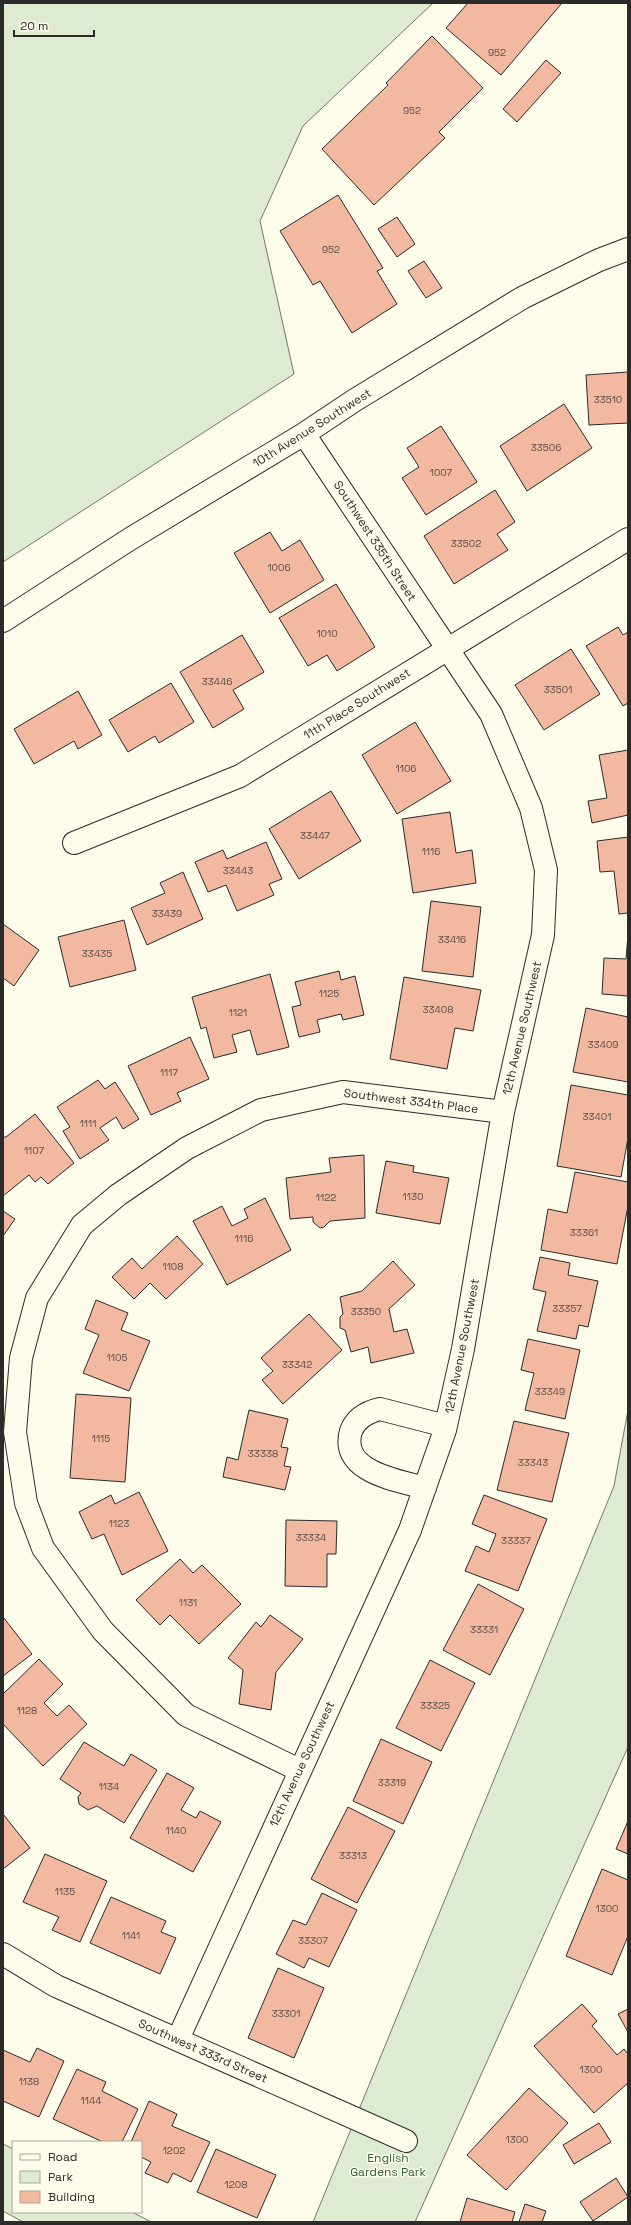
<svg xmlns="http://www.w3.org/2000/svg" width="631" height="2225" viewBox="0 0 631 2225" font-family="'Space Grotesk',sans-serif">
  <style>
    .green { fill: #deebd1; stroke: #74746e }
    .building { fill: #f2b8a0; stroke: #2b2b2b }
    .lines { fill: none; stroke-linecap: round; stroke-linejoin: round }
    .minor-casing { stroke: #2b2b2b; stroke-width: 24 }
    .minor { stroke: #fdfbea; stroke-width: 22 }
    .labels { text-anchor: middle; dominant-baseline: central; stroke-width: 3; stroke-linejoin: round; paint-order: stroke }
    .number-label { font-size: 10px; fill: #5d4e48 }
    .street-label { font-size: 12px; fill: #2b2b2b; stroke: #fdfbea }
    .park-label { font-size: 12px; fill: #34623c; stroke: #fdfbea }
  </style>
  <rect width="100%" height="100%" fill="#fdfbea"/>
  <path class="green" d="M3,3h430l-130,123 -43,95 34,153 -291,188z
    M628,1410v337l-213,475h-102l301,-736z
    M3,2144l10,5v63h119l19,10h-128l-20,-11z"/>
  <path class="building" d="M468,3h94l-61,72 -55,-47z
    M432,36l51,52 -44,44 6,6 -71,67 -52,-56 66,-64 -2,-2z
    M546,60l15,13 -44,49 -14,-13z
    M338,195l45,73 -6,3 20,33 -45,29 -32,-52 -7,4 -33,-54z
    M397,217l18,27 -18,13 -19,-28z
    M424,261l18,27 -16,10 -18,-27z
    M628,372v51l-39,2 -3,-50z
    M564,404l28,44 -65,43 -27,-45z
    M441,426l36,56 -51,33 -24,-37 17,-11 -12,-19z
    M495,490l20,32 -18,12 11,16 -54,34 -30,-48z
    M270,532l12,19 18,-11 24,40 -54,33 -36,-60z
    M336,584l39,63 -38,24 -10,-16 -19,11 -29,-48z
    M618,627l5,8 5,-3v71l-5,3 -37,-60z
    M242,635l22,37 -31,18 11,19 -31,19 -33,-56z
    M571,649l29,45 -56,36 -29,-45z
    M171,683l23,39 -35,21 -4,-7 -27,16 -19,-32z
    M78,691l24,44 -24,14 -4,-8 -40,23 -20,-35z
    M415,722l36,59 -54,33 -35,-59z
    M628,750v65l-36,8 -4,-22 19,-3 -8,-43z
    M331,791l30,50 -62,38 -30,-50z
    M450,812l6,41 16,-3 4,33 -63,10 -11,-74z
    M628,837v76l-9,1 -5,-43 -14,1 -3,-31z
    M266,842l16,37 -13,5 5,11 -37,16 -11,-26 -18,7 -13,-30 28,-12 4,9z
    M183,872l20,47 -56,26 -16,-37 34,-15 -5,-10z
    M431,901l50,6 -8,70 -51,-6z
    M124,920l12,50 -66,17 -12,-50z
    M3,924l36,26 -25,36 -11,-8z
    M628,935v61l-26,-2 2,-36 22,1z
    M339,971l2,9 14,-4 9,39 -21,5 -2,-6 -24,6 3,12 -21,5 -7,-30 9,-2 -6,-23z
    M270,974l19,73 -32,8 -7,-25 -18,5 5,17 -23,6 -8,-31 -5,2 -9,-32z
    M404,977l77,13 -8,41 -18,-3 -8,41 -57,-10z
    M586,1008l42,9v65l-55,-10z
    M190,1037l19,42 -32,14 4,8 -30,14 -23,-49z
    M98,1080l7,9 10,-7 24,37 -16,10 -7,-12 -16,11 9,12 -29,19 -17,-28 7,-4 -13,-20z
    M571,1085l57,10v43l-7,39 -64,-11z
    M35,1114l39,49 -26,21 -7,-7 -6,5 -6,-7 -26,21v-59h3z
    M364,1155l1,63 -35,3 -6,6 -4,1 -7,-6v-5l-23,2 -4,-41 45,-6 -2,-14z
    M386,1161l28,5 -1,6 36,6 -9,46 -64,-11z
    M575,1172l53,10v24l-11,58 -76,-14 7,-41 19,4z
    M265,1198l26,52 -64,35 -34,-64 29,-15 10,20 16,-8 -4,-9z
    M3,1211l12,8 -12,17z
    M177,1236l26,28 -37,35 -16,-16 -16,16 -22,-22 20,-19 10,11z
    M540,1257l30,6 -2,12 30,6 -10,46 -9,-2 -3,14 -39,-8 9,-39 -13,-3z
    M393,1261l22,24 -26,24 5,23 13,-3 7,24 -43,10 -3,-16 -17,5 -6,-22 -5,-2v-11l3,-3 -3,-17 22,-6z
    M96,1300l32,13 -7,17 29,11 -21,50 -46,-18 16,-38 -14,-6z
    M309,1314l33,36 -59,54 -21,-24 11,-9 -12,-13z
    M528,1339l52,11 -15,69 -40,-9 9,-37 -13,-3z
    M76,1394l55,4 -6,84 -55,-4z
    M249,1410l39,9 -7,28 7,1 -4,18 7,1 -6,23 -62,-13 4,-20 11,3z
    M514,1421l55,12 -17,69 -55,-12z
    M139,1492l29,59 -46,24 -18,-41 -12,5 -13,-27 32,-17 4,9z
    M484,1495l63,24 -29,72 -53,-20 11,-25 13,6 7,-18 -24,-10z
    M286,1520l51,1 -1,33h-9v33l-42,-1z
    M180,1559l13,14 9,-8 39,39 -42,40 -29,-29 -10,10 -24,-25z
    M478,1584l46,25 -34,66 -47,-25z
    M270,1615l33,24 -27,33 -5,38 -32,-6 4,-34 -15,-12 28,-36 5,5z
    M3,1617l29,37 -29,22z
    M39,1659l24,25 -19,19 13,13 12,-11 18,19 -44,42 -40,-42v-30z
    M430,1660l45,23 -34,68 -45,-23z
    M381,1739l51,23 -29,62 -50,-23z
    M84,1742l40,24 7,-12 26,16 -33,53 -27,-17 -9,4 -9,-6 -1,-7 3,-4 -21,-14z
    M167,1773l27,15 -13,22 15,8 4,-7 21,11 -28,50 -63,-34z
    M348,1807l47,24 -38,72 -46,-24z
    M3,1814l27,34 -27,21z
    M628,1821v33l-12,-5z
    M45,1854l62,27 -27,61 -28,-12 7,-13 -36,-15z
    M602,1869l26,11v56l-16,39 -46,-19z
    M322,1893l35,17 -28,57 -20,-9 -5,10 -28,-14 17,-34 13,5z
    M111,1897l55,24 -5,11 15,6 -16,36 -70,-31z
    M278,1968l46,20 -30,70 -46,-20z
    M582,2004l15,17 -5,5 25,29 7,-6 4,5v29l-34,30 -60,-67z
    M628,2009v23l-10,-18z
    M37,2048l27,13 -25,56 -36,-16v-51l27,12z
    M77,2069l29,13 -4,9 36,18 -16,33h-19l-50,-23z
    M529,2088l39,35 -62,67 -39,-35z
    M149,2101l28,13 -5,12 38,16 -19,40 -18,-9 -5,10 -23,-10 6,-11 -10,-5v-15h-10z
    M599,2123l12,19 -37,22 -11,-19z
    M216,2149l60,26 -19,43 -60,-26z
    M616,2178l12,19 -35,24 -13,-19z
    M467,2198l48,14 -3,10h-52z
    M525,2204l21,7 -4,11h-23z"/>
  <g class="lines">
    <defs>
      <path id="minor" d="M3,621l127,-82 174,-105 51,-34 167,-102 77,-38 29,-11
        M74,843l166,-67 388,-237
        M425,1488c-28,-8 -86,-16 -74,-57 5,-13 16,-19 29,-22l66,17
        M299,1770l-113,-55 -83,-84 -60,-83 -17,-45 -11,-71 6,-74 16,-60 45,-73 36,-30 69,-47 74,-38 82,-18 160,20
        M3,1954l53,32 350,155
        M178,2039l232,-509 35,-100 18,-81 40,-237 40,-177 3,-65 -15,-62 -40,-94 -187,-280"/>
    </defs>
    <use href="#minor" class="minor-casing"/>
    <use href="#minor" class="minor"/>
  </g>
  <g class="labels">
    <g class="number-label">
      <text x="497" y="52">952</text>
      <text x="412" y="110">952</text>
      <text x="331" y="249">952</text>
      <text x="608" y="399">33510</text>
      <text x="546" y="447">33506</text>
      <text x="441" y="472">1007</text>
      <text x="466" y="543">33502</text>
      <text x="279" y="567">1006</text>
      <text x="327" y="633">1010</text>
      <text x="217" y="681">33446</text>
      <text x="558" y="689">33501</text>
      <text x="406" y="768">1106</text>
      <text x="315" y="835">33447</text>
      <text x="431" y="851">1116</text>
      <text x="238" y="870">33443</text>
      <text x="167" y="913">33439</text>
      <text x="452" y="939">33416</text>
      <text x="97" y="953">33435</text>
      <text x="329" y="993">1125</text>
      <text x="438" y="1009">33408</text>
      <text x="238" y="1012">1121</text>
      <text x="603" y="1044">33409</text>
      <text x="169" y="1072">1117</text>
      <text x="597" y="1116">33401</text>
      <text x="88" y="1123">1111</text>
      <text x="34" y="1150">1107</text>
      <text x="413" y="1196">1130</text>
      <text x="326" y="1197">1122</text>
      <text x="584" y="1232">33361</text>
      <text x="244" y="1238">1116</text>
      <text x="173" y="1266">1108</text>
      <text x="567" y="1308">33357</text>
      <text x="366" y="1311">33350</text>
      <text x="117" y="1357">1105</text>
      <text x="297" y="1364">33342</text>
      <text x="550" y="1391">33349</text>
      <text x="101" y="1438">1115</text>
      <text x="263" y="1453">33338</text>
      <text x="533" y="1462">33343</text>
      <text x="119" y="1523">1123</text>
      <text x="311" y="1537">33334</text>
      <text x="516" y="1540">33337</text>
      <text x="188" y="1602">1131</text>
      <text x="484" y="1629">33331</text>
      <text x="435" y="1705">33325</text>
      <text x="27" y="1710">1128</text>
      <text x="392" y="1782">33319</text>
      <text x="109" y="1786">1134</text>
      <text x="176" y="1830">1140</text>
      <text x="353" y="1855">33313</text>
      <text x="65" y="1891">1135</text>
      <text x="607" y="1908">1300</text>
      <text x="131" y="1935">1141</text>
      <text x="313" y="1940">33307</text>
      <text x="286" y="2013">33301</text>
      <text x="591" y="2069">1300</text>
      <text x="29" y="2081">1138</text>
      <text x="91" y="2100">1144</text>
      <text x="517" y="2139">1300</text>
      <text x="174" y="2150">1202</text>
      <text x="236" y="2184">1208</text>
    </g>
    <g class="street-label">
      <text transform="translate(312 428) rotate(-32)">10th Avenue Southwest</text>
      <text transform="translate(375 541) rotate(57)">Southwest 335th Street</text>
      <text transform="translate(357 704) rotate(-32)">11th Place Southwest</text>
      <text transform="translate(522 1028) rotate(-77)">12th Avenue Southwest</text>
      <text transform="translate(411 1101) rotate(7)">Southwest 334th Place</text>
      <text transform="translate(462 1346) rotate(-79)">12th Avenue Southwest</text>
      <text transform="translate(302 1764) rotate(-65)">12th Avenue Southwest</text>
      <text transform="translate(203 2051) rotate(24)">Southwest 333rd Street</text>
    </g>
    <g class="park-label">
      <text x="388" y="2158">English<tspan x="388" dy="14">Gardens Park</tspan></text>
    </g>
  </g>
  <rect width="631" height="2225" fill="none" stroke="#2b2b2b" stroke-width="8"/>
  <rect x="12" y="2141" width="130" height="72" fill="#fdfbea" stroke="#a9a89e"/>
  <rect x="20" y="2154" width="20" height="6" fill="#fdfbea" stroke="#a9a89e"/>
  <text x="48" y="2161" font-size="12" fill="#2b2b2b">Road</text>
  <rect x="20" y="2171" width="20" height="12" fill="#deebd1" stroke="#a9a89e"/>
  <text x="48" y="2181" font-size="12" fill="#2b2b2b">Park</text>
  <rect x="20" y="2191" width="20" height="12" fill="#f2b8a0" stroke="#a9a89e"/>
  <text x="48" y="2201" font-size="12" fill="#2b2b2b">Building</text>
  <path d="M14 30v6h80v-6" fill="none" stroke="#2b2b2b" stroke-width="2"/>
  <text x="20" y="30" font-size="12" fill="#2b2b2b" stroke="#fdfbea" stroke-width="3" paint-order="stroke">20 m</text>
</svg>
